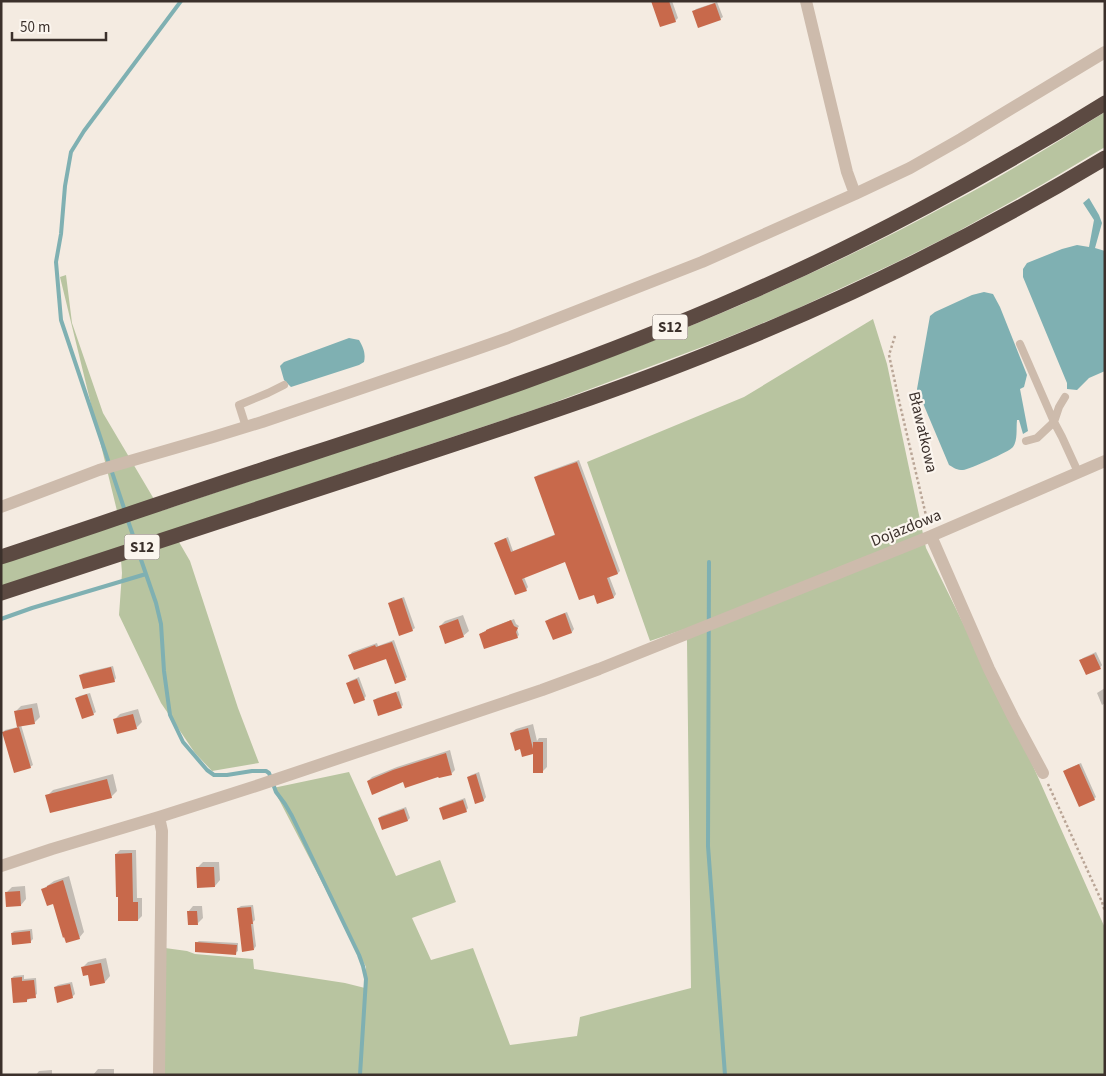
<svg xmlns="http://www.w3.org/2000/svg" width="1106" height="1076" viewBox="0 0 1106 1076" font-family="'Source Sans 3',sans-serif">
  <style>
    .green { fill: #b8c4a0 }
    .water { fill: #7fb0b2 }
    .shadow { fill: #0003 }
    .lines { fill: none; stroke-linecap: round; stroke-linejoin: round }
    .stream { stroke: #7fb0b2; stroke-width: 4 }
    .building { fill: #c8694b }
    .path { stroke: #b9a596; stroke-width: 2.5; stroke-dasharray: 2.5 2.5; stroke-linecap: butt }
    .lane { stroke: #cdbbac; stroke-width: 8 }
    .street { stroke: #cdbbac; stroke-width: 12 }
    .highway { stroke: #5c4a42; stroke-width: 15 }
    .labels { text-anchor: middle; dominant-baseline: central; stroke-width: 4.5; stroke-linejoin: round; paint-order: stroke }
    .shield { fill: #fbf5ee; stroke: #756b66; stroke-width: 1 }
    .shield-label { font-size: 15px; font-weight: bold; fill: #3b302b }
    .street-label { font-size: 16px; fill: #3b302b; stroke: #fbf5ee }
  </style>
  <rect width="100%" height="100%" fill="#f4ebe1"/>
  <path class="green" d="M1105,112v35l-62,37 -88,49 -60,30 -103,48 -71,29 -179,67 -370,123 18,31 48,147 21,55 -47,8 -17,-18 -34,-50 -42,-88 3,-42 -2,-26 -119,39v-24l117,-47 -58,-238 6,-2 6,48 31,90 58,98c90,-30 179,-61 269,-91 95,-32 189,-64 282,-103 80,-34 160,-71 237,-113 54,-28 105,-60 156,-92z
    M873,319l14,45 39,184 103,209 76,171v147h-942l2,-127 22,3 8,3 58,5 1,10 91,14 20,5 1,-21 -93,-179 76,-16 47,104 44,-16 16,42 -44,16 19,42 42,-12 37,97 67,-9 3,-19 111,-29 -4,-347 -2,-12 -35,12 -63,-179 157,-65z"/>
  <path class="water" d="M1089,198l10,17 3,8 -7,25 10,3v120l-16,7 -12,12 -10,-1v-6l-44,-106v-8l4,-6 35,-14 15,-4 12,2 5,-27 -11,-17z
    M984,292l9,2 7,13 27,68 -3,12 -4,2 8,42 -5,3 -4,-14h-2c-1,9 1,20 -4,27 -4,5 -43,22 -50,23 -6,0 -9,-2 -14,-5l-32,-76 13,-73 5,-4 37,-17z
    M349,338l10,2c4,7 7,13 5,22l-5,3 -68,22 -7,-7 -4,-14 4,-4z"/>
  <path class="shadow" d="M652,1h20l6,17 -3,3z
    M717,2l6,15 -3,2 -27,-7 3,-3z
    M579,460l41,111 -2,2 -9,3 7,18 -2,3 -16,5 -3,-9 -29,-32 -42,16 4,10 -2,3 -30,-47 2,-2 10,-4 5,14 43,-17 -20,-57 2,-2z
    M404,597l11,31 -3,2 -23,-26 3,-3z
    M567,612l7,17 -2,3 -18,7 -7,-18 2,-2z
    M463,615l6,16 -6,5 -23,-10 5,-5z
    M514,619l2,5 3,2 -2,3 2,6 -2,2 -37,-3 10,-6z
    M394,640l13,37 -2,2 -18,-22 -37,-2 2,-3 25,-9 1,3z
    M1096,652l6,13 -2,3 -19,-8 2,-2z
    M113,666l3,12 -2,3 -33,-6 2,-2z
    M359,677l7,19 -2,3 -16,-16 2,-2z
    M1105,688v15l-3,2 -5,-12z
    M399,691l4,14 -2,2 -26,-7 2,-2z
    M90,693l6,19 -3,2 -17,-15 3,-3z
    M37,703l3,14 -6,6 -13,2 12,40 -3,2 -27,-34 2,-3 13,-3 -3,-15 6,-6z
    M138,709l4,13 -6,6 -21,-9 5,-5z
    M533,724l4,17 2,-3h8v29l-5,5 -7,-20 -14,-4 -10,-15 5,-4z
    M450,750l5,20 -4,4 -47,7h-36l4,-4 25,-10z
    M1081,763l15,34 -2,2 -30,-27 3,-3z
    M479,772l7,25 -2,3 -8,2 -8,-25 3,-2z
    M113,774l4,17 -6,6 -64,-1 6,-6z
    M465,798l3,10 -2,3 -26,-3 3,-2z
    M406,807l4,11 -2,2 -29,-2 2,-2z
    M120,850h16l1,48h5v18l-4,4 -19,-24 -3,-42z
    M203,862h16l1,18 -5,6 -18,-18z
    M69,876l15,56 -5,6 -36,-49 11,-8z
    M25,886l1,13 -5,6 -15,-12 6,-6z
    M253,905l2,15 -2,2 3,24 -2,3 -16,-41 3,-2z
    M193,906h9l1,12 -5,5 -10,-11z
    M32,929l1,10 -3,3 -18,-9 2,-2z
    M199,941l39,2v8l-3,2 -39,-10z
    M106,958l4,18 -5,6 -16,-8 -6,-7 5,-5z
    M24,975v4l12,-1 1,16 -11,7 -14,-23 2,-2z
    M72,982l3,12 -3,3 -17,-10 3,-2z
    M98,1069h16v6h-21z
    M52,1070v5h-16l3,-4z"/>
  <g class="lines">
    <path class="stream" d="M125,511l-64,-191 -5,-58 5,-28 4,-48 6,-34 13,-21 97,-130
      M127,518l9,26
      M138,551l18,52 5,21 3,47 6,44 13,27 24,28 7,5h13l25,-4h14l3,2 7,19 9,12 7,12 67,139 4,11 3,13 -6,96
      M709,562l-1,284 17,229
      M1,619l31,-11 114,-34"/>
  </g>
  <path class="building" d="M651,1h18l7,21 -16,5z
    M715,3l6,17 -23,8 -6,-17z
    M577,462l41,112 -11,4 7,20 -17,6 -3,-9 -15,5 -14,-38 -43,17 5,12 -12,4 -21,-52 12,-5 5,14 44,-17 -21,-58z
    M402,598l11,33 -14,5 -11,-33z
    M565,613l7,20 -19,7 -8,-19z
    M458,619l6,18 -19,7 -6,-18z
    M511,620l3,6 4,2 -2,4 2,6 -34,11 -5,-15 7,-3v-1z
    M392,642l14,38 -11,4 -9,-25 -32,11 -6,-15 27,-10 1,2z
    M1094,654l7,15 -15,6 -7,-15z
    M111,667l4,15 -32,7 -4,-14z
    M357,679l8,21 -11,4 -8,-21z
    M396,692l6,16 -24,8 -5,-16z
    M87,694l7,21 -12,4 -7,-21z
    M32,708l3,16 -18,3 -3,-16z
    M133,714l4,15 -20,5 -4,-15z
    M19,727l12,41 -17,5 -12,-41z
    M528,728l5,21v-7h10v31h-10v-19l-11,3 -2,-8 -5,2 -5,-18z
    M446,753l6,22 -13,3 -1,-1 -33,11 -2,-6 -31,13 -5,-14 26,-11z
    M1079,764l16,36 -16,7 -16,-36z
    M476,774l8,27 -9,3 -8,-27z
    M107,779l5,19 -62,15 -5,-18z
    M463,800l4,12 -24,8 -4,-12z
    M404,809l4,12 -26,9 -4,-12z
    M132,853l1,49h5v19h-20v-24h-2l-1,-43z
    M196,867h18l1,20 -18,1z
    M63,880l17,59 -14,4 -2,-6 -1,1 -10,-34 -6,2 -6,-17 6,-2v-1z
    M20,891l1,15 -15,1 -1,-15z
    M251,907l2,17h-2l3,26 -12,2 -5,-44z
    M187,911h10l1,14h-10z
    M30,931l1,12 -19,2 -1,-12z
    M195,942l42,3 -1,10 -41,-3z
    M101,963l4,20 -15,3 -2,-11 -5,1 -2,-9z
    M22,977v4l12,-1 2,18 -9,1v3l-14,1 -2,-25z
    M70,984l3,14 -16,5 -3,-16z"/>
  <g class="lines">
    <path class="path" d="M895,336l-6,19 11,50 28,119
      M1048,784l54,118 3,10"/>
    <path class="lane" d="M1020,344l34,78 8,15 16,35
      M246,427l-7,-22 29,-12 16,-8
      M1026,441l11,-3 17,-16 5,-15 6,-10"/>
    <path class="street" d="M806,1l41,171 8,22
      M1,507l98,-37 114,-33 49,-15 206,-70 40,-14 194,-76 153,-68 55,-26 51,-29 144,-87
      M931,536l58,133 24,48 30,56
      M1,866l51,-17 107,-32 100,-32 283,-95 57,-21 332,-133 174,-75
      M159,1075l3,-244 -3,-14"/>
    <path class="highway" d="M1,557c99,-33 198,-67 297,-99 151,-49 301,-99 446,-163 125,-54 245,-120 361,-192
      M1,593c125,-41 250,-82 375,-123 115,-38 231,-75 344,-121 133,-53 262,-117 385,-191"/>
  </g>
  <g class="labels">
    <g class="shield">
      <rect x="652.5" y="314.5" width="35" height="25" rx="4"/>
      <rect x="124.5" y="534.5" width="35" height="25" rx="4"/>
    </g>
    <g class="shield-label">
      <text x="670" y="327">S12</text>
      <text x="142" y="547">S12</text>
    </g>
    <g class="street-label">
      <text transform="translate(923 432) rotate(77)">Bławatkowa</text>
      <text transform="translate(906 528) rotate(-22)">Dojazdowa</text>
    </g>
  </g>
  <rect width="1106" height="1076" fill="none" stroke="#3b302b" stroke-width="5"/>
  <path d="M12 32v8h94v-8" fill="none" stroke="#3b302b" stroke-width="2.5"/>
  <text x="20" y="32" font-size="15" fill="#3b302b" stroke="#fbf5ee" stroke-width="4" paint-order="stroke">50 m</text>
</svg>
